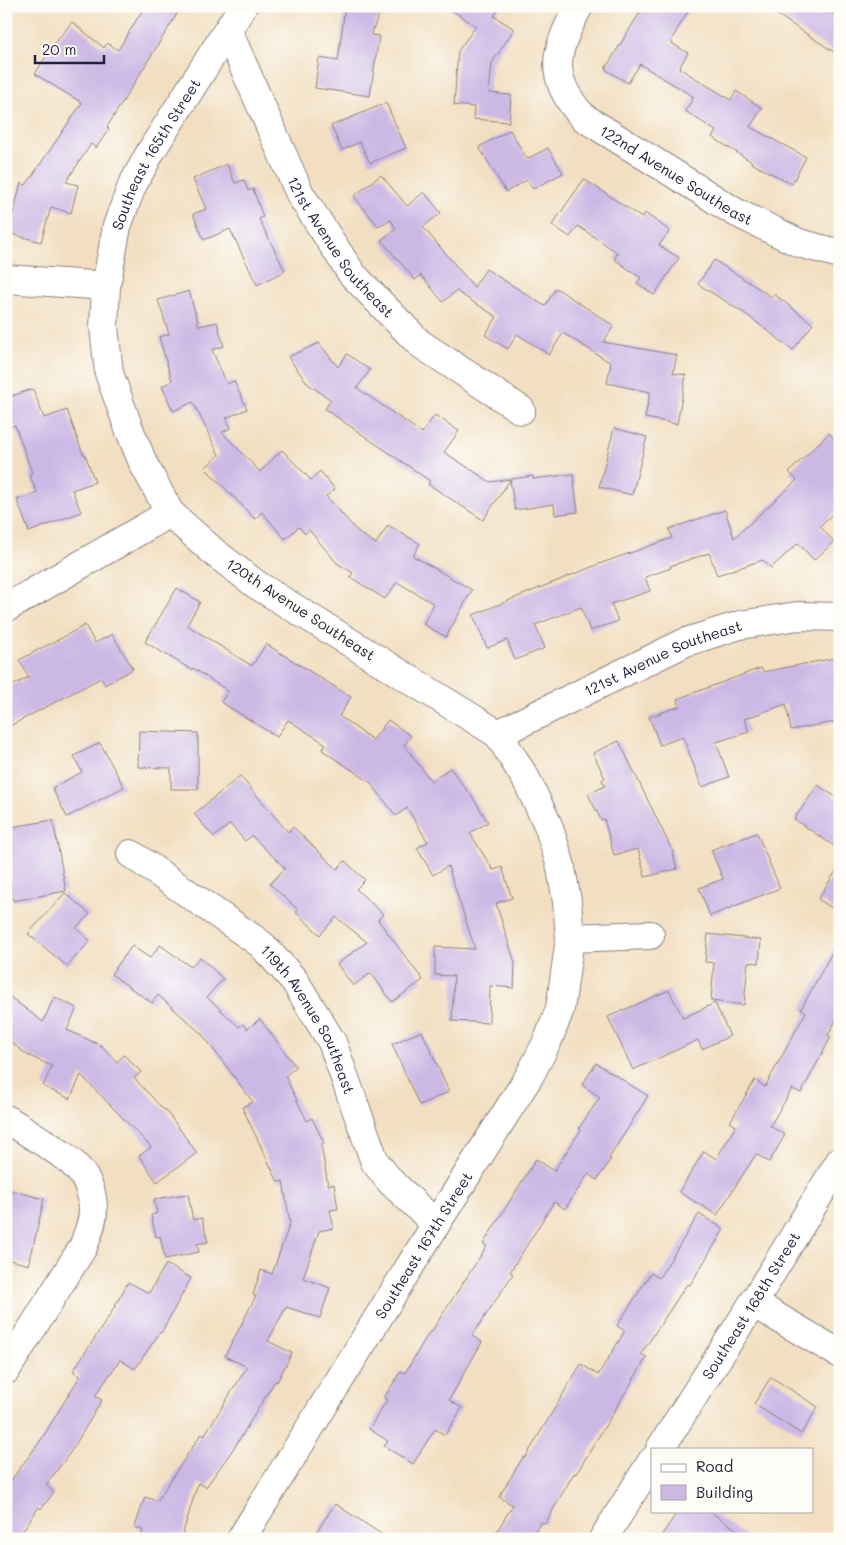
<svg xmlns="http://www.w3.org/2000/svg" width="846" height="1545" viewBox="0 0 846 1545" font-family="Mali,sans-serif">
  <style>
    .building { fill: #ccb8e5 }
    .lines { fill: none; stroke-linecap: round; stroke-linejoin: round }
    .street-casing { stroke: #8a807e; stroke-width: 30 }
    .secondary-casing { stroke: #8a807e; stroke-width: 30 }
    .street { stroke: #fff; stroke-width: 28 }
    .secondary { stroke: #fff; stroke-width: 28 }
    .labels { text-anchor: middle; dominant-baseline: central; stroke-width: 5; stroke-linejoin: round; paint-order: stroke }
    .street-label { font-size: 15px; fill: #22223b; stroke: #fdfcf7 }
  </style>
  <rect width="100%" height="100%" fill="#fdfcf7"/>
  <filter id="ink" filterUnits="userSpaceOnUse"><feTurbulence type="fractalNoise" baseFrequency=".02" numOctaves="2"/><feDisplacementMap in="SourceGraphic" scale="10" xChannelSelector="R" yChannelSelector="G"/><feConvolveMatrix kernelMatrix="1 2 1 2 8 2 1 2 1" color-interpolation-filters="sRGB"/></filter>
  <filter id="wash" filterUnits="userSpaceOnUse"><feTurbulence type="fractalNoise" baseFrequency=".0096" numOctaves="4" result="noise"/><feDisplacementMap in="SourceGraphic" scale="20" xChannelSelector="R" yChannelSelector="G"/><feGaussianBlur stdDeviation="1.12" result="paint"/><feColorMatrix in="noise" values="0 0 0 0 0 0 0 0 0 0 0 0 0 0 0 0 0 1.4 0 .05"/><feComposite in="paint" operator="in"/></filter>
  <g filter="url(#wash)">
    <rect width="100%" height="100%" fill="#f2dfc1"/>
    <g id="blocks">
      <path class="building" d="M145,6h37l-75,121 2,2 -13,19 -5,-4 -25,38 12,3 -7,28 -20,-6 -10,35 -33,-9 13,-50 5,2 56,-82 -47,-29 16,-26 21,-26 32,26 3,-5 11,7z
        M345,6h37l-11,29 8,1 -9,60 -55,-8 4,-30 19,3z
        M445,6h56l-7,10 20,13 -22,34 -3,30 22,2 -2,27 -36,-3 1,-12 -20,-2 4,-54 18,-25z
        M644,6h47l-21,36 18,11 -9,15 52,32 5,-9 26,17 -12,19 56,30 -14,27 -41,-21 1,-1 -40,-25 4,-6 -31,-20 9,-14 -54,-33 -12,19 -23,-14z
        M764,6h55l21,12v38z
        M386,103l20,45 -36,15 -10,-21 -18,8 -11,-24z
        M510,130l17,29 21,-11 15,25 -30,16 -6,-9 -21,12 -27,-45z
        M227,164l8,19 9,-3 4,11 5,-2 10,28 -4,2 26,52 -28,14 -27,-56 -26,11 -11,-26 13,-5 -13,-30z
        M381,175l26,31 17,-14 17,21 -18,14 51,60 12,-18 59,37 11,-18 58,38 -11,16 74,13 -4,18 13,2 -9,49 -32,-6 5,-26 -43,-9 4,-20 -48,-30 -14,22 -32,-21 -9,15 -23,-14 12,-18 -41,-26 -13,11 -22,-27 -6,5 -34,-40 15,-11 -5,-9 -13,6 -24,-30z
        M584,179l58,39 3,-5 25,18 -11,14 20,13 -25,37 -17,-12 4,-5 -27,-19 4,-6 -40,-27 -8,11 -18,-12z
        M714,260l58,37 2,-3 39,30 -20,26 -46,-35 -49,-31z
        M189,291l10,35 18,-4 7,24 -12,4 15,34 7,-3 13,28 -21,9 5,10 -9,4 38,40 22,-22 29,30 9,-9 15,18 -9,7 33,37 17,11 12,-19 32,19 -7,12 59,34 -26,47 -23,-13 11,-20 -37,-22 -12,17 -35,-22 3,-4 -16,-10 -28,-33 -4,4 -6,-7 -14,12 -23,-27 -7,7 -50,-51 14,-13 -26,-53 -20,9 -11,-25 10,-5 -13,-44 10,-3 -11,-34z
        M319,343l19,24 9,-13 23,16 -13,18 65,45 13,-18 24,16 -15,21 46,30 43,-6v3l40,-5 5,38 -23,3 -1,-11 -39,6 -5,-30 -27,40 -55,-36 2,-3 -105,-72 6,-9 -23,-16 -20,-27z
        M33,389l11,29 23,-8 16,44h2l10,28 -23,8 9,22 -52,20 -12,-32 20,-7 -8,-19 3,-1 -17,-48 -9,3v-30z
        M614,428l33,9 -15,58 -33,-8z
        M829,433l11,12v62l-20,19 14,16 -20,18 -16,-17 -27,25 -8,-8 -46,15 -8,-22 -39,13 1,2 -26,9 5,14 -39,13 7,17 -28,10 -9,-24 -46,18 10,23 -30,12 -8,-20 -20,8 -14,-33 126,-51 73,-26 -3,-9 56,-19 9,28 63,-58 -8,-8z
        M177,588l23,14 -13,23 65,41 14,-22 85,53 -12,19 34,24 15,-20 23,16 -7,9 27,36 19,-13 23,30 15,24 -18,11 23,37 9,-3 10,31 -16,5 19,60 -1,25 -24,-2 -1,37 -37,-2 2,-45 -19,-1v-28l40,2 -27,-83 -15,9 -16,-27 11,-6 -21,-34 -11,8 -26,-34 -48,-32 4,-6 -38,-24 -11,17 -56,-35 7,-11 -35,-23 -1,2 -47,-28z
        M85,625l10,18 17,-9 21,35 -28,16 -4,-7 -95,50v-39l23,-12 -10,-17 30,-16v1z
        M835,658l5,23v40l-49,9 -5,-26 -42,15 5,13 -33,10 13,35 -27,10 -19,-50 -23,8 -11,-28 31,-11 -3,-7 84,-31 2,4z
        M139,731l59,2v56h-27v-21l-33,-1z
        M619,741l53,109 5,19 -32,8 -7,-28 -24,6 -10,-36 -3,1 -13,-26 17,-8 -3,-6 3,-2 -12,-25z
        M100,743l24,44 -57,30 -15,-29 30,-16 -8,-16z
        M240,776l48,56 5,-5 44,42 8,-8 20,19 -9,9 27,25 -5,6 45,60 -31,22 -21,-29 -18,13 -16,-22 30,-22 -31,-25 -16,18 -24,-23 2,-2 -28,-26 15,-16 -33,-32 -7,5 -15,-17 -16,13 -20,-23z
        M818,785l22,15v50l-46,-31z
        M53,820l13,71 -53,10 -7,-43v-30z
        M757,833l23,55 -70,28 -11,-28 24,-9 -12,-29z
        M840,865v48l-22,-14z
        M65,893l25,21 -14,14 14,13 -23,25 -39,-32z
        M708,934l53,6 -2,23 -11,-1 -4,43 -33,-4 3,-38 -9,-1z
        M840,938v75l-12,22 3,2 -30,56 -9,-4 -22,37 15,9 -16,27 -13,-8 -39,61 -38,-23 25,-41 12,8 20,-33 -6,-4 25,-42 10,7 41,-75 -5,-3z
        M160,945l31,22 9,-10 23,22 -16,18 32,30 4,-3 4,5 13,-10 36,48 -11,9 22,45 5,-3 12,25 -3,2 7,40 6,-1 4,25 -8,1 4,18 -15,3 -16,47 27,10 -10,30 -34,-11 -18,34 24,12 -15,29 -2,-1 -39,64 -30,42 -8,-4 -17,56h-41l3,-9 -8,-3 10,-30 12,4 44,-67 3,2 43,-69 -22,-11 31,-60 -3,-1 8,-25 11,4 18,-51 -7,-42 -5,1 -36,-75 11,-5 -51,-68 -44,-39 -6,8 -41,-29 21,-28 18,12z
        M669,990l14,28 32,-15 15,33 -28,13 -4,-9 -65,30 -25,-53z
        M6,994l37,28 11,-25 23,11 -10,22 35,16 15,16 7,-7 17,17 -7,6 30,32 1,-1 32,44 -40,29 -18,-26 12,-9 -70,-72 -11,24 -27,-13 9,-20 -25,-11 -21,-17z
        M422,1031l27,61 -30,13 -27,-61z
        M596,1063l52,33 -39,62 2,1 -14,21 -9,-6 -23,35 -11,-7 -44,70 3,2 -41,62 10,6 -33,58 13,8 -17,27 -10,-6 -22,35 -29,-18 4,-5 -19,-12 18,-29 -3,-2 17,-27 4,2 25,-42 1,1 56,-86 -4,-2 53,-85 18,12 27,-41 -2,-2 21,-31 -18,-12z
        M6,1189l38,10 -15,66 -23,-6z
        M188,1194l5,26 9,-2 6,24 -11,2 2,8 -34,7 -5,-23 -4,1 -5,-22 6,-2 -3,-14z
        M699,1214l25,15 -34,56 -3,-1 -46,70 6,3 -71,117 -2,-1 -29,51 -4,-2 -11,17h-38l21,-34 -14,-8 24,-40 2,1 56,-94 17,11 27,-44 -8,-5 34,-53 8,5z
        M166,1264l25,14 -30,55 -1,-1 -25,37 -15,-9 -25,36 7,4 -30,50 -26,35 8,7 -13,17 -2,-2 -22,32h-11v-52l35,-47 39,-64 -7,-5 37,-56 18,-33 21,11z
        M771,1377l47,30 -17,27 -47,-30z
        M335,1504l54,35h-77z
        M678,1511h31l42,28h-92z"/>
    </g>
  </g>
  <g filter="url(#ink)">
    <use href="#blocks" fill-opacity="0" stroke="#8a807e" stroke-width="1"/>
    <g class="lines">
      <defs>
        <g id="street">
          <path id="s1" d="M579,6c-24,45 -33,69 4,111l152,95 64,31 41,11"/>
          <path id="s2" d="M228,31l72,163 52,80 67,69 102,67"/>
          <path d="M6,279l100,7"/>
          <path d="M6,608l164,-95"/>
          <path id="s3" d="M498,734l188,-92 54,-17 58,-9 42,1"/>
          <path id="s4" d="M131,854l130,90 33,36 38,62 43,120 15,19 46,43"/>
          <path d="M570,938l80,-3"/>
          <path d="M6,1119c12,7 25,15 37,23 27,17 50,32 50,68 0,13 -6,26 -10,37l-77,123"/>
          <path d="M753,1303l87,51"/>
          <path id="s5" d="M241,1539l195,-315 94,-149 18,-35 12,-31 10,-71 -3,-37 -7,-38 -12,-38 -22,-46 -28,-45 -241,-149 -42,-32 -45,-40 -27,-50 -15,-37 -19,-53 -5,-46 2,-41 11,-60 15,-40 19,-35 92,-145"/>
        </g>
        <g id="secondary">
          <path id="s6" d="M660,1449l93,-146 87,-142"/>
          <path d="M603,1539l49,-78"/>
        </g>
      </defs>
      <use href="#street" class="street-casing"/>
      <use href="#secondary" class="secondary-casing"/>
      <use href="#street" class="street"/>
      <use href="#secondary" class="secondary"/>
    </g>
  </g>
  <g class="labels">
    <g class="street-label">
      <text stroke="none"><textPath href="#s5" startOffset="1690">Southeast 165th Street</textPath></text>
      <text stroke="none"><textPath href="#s1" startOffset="232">122nd Avenue Southeast</textPath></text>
      <text stroke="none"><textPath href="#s2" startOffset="245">121st Avenue Southeast</textPath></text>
      <text transform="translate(301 609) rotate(33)">120th Avenue Southeast</text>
      <text stroke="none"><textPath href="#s3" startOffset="182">121st Avenue Southeast</textPath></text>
      <text stroke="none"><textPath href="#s4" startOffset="248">119th Avenue Southeast</textPath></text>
      <text stroke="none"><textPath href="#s5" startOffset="346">Southeast 167th Street</textPath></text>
      <text stroke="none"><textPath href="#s6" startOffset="170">Southeast 168th Street</textPath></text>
    </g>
  </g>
  <rect width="846" height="1545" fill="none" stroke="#fdfcf7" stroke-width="25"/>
  <rect x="651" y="1448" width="162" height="65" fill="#fdfcf7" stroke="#a5a5ac"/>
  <rect x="661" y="1464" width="25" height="8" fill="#ffffff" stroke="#a5a5ac"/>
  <text x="696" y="1472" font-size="15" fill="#22223b">Road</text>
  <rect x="661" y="1485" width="25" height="15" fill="#ccb8e5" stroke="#a5a5ac"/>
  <text x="696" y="1498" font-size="15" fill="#22223b">Building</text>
  <path d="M35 55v8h69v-8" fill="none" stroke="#22223b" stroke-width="2.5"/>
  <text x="42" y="55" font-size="15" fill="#22223b" stroke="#fdfcf7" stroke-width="4" paint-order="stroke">20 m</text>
</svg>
